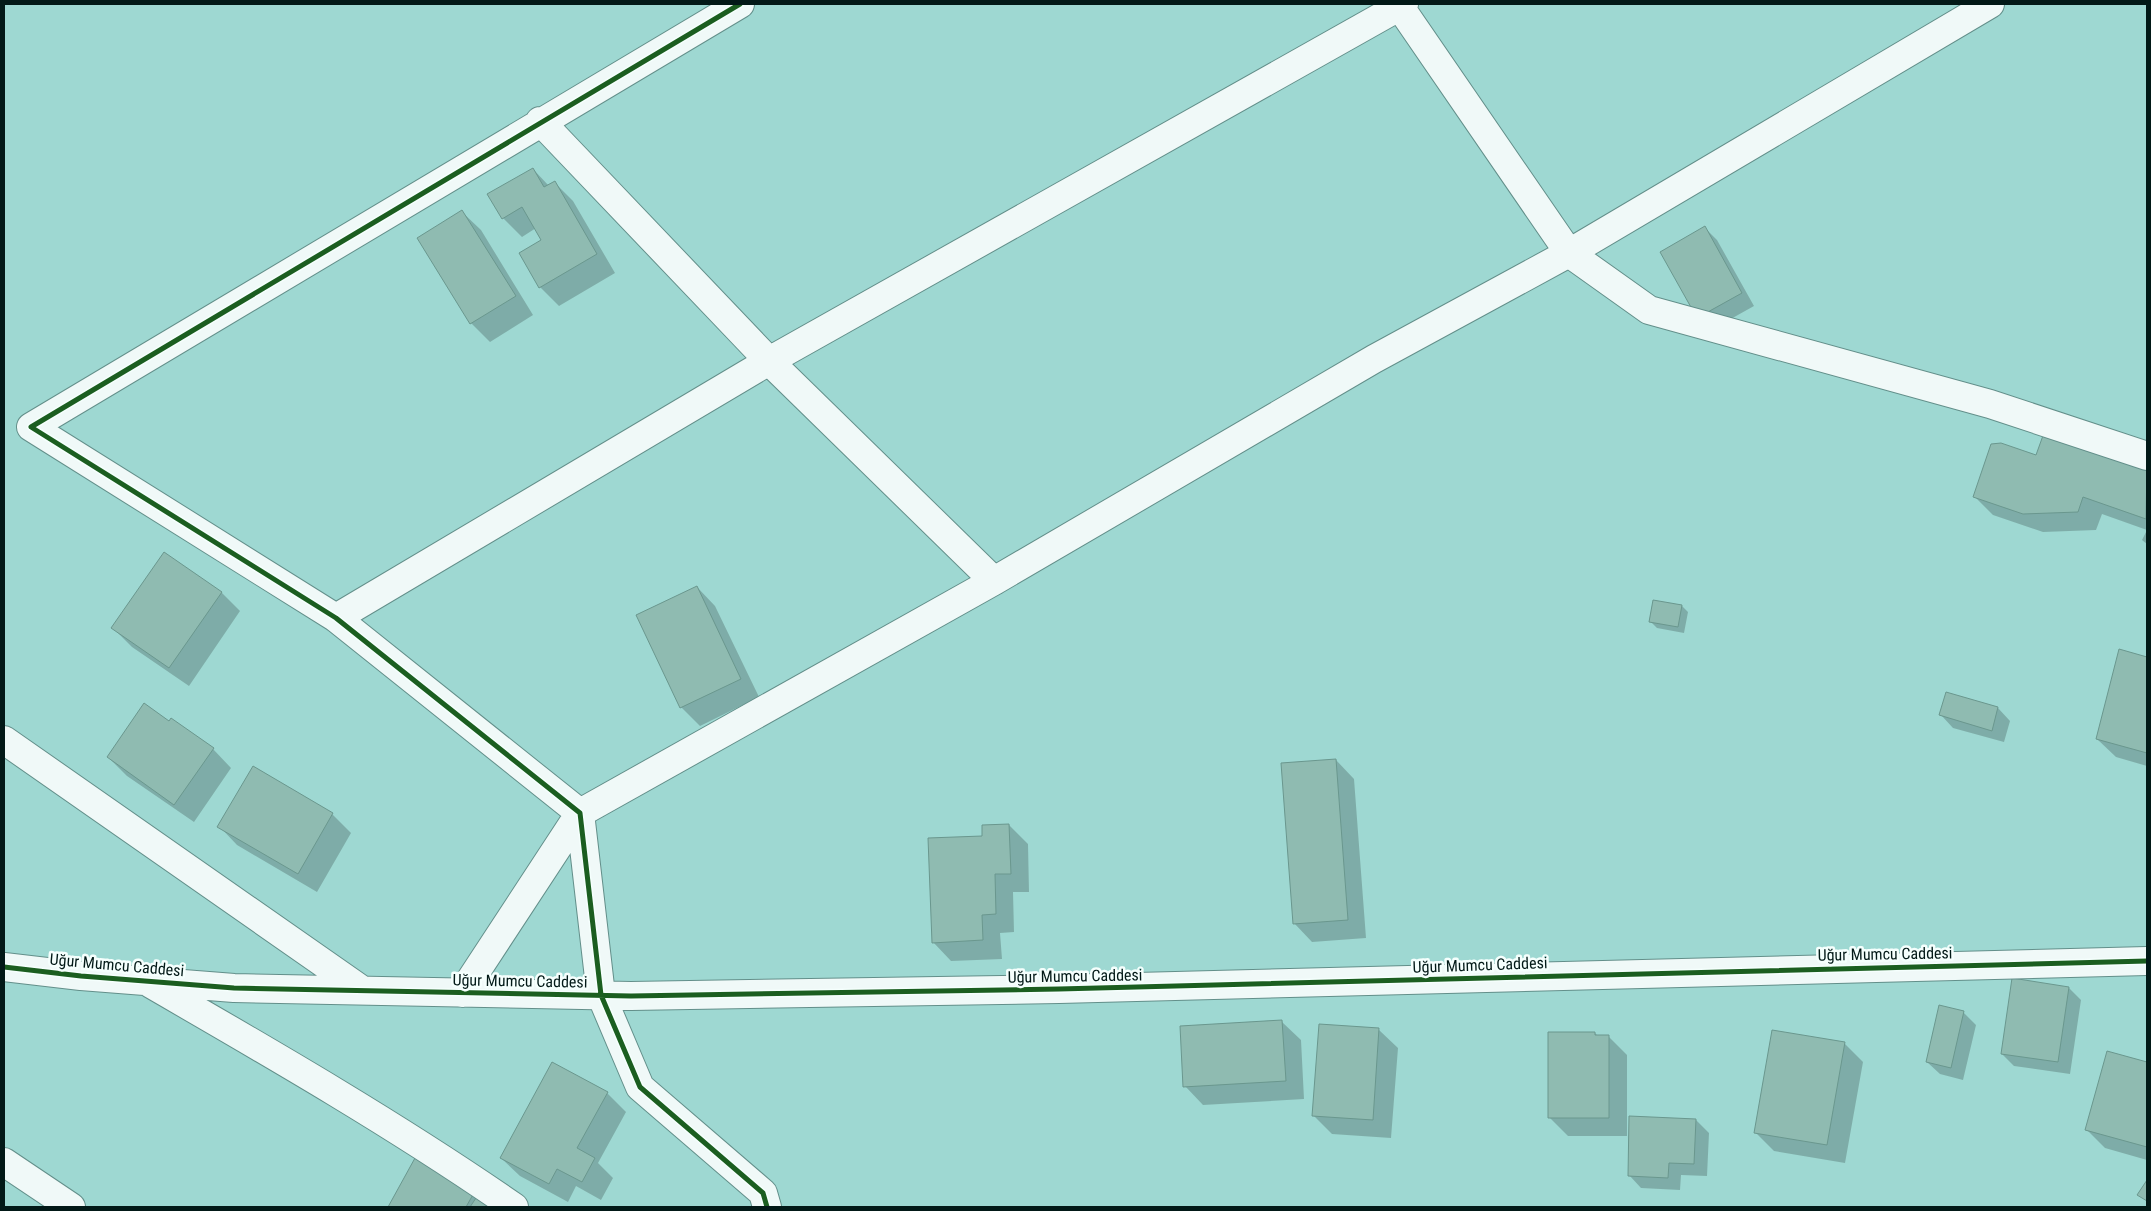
<svg xmlns="http://www.w3.org/2000/svg" width="2151" height="1211" viewBox="0 0 2151 1211" font-family="'Roboto Condensed',sans-serif">
  <style>
    .shadow { fill: #0003 }
    .building { fill: #8fbbb1; stroke: #6a978e }
    .lines { fill: none; stroke-linecap: round; stroke-linejoin: round }
    .minor-casing { stroke: #638f8a; stroke-width: 30 }
    .minor { stroke: #f0f9f8; stroke-width: 28 }
    .cycleway-casing { stroke: #f5fffd; stroke-width: 8 }
    .cycleway { stroke: #1b5e20; stroke-width: 5 }
    .labels { text-anchor: middle; dominant-baseline: central; stroke-width: 5; stroke-linejoin: round; paint-order: stroke }
    .street-label { font-size: 16px; fill: #021917; stroke: #f5fffd }
  </style>
  <rect width="100%" height="100%" fill="#9ed8d2"/>
  <path class="shadow" d="M533,169l16,17 6,-3 18,18 42,72 -56,33 -19,-19 3,-47 -7,-12 -14,9 -19,-19z
    M462,212l19,18 52,85 -43,27 -19,-19 -52,-84z
    M1705,228l12,12 37,66 -43,24 -13,-12z
    M2037,456l110,12v76l-5,-4 5,-10 -45,-16 -6,16 -53,2 -50,-17 -19,-19z
    M697,587l18,19 44,91 -59,29 -19,-19z
    M221,592l19,19 -51,75 -57,-39 -19,-19z
    M1682,606l6,6 -4,21 -27,-5 -6,-6z
    M2120,651l27,7v108l-31,-9 -19,-18z
    M1998,708l12,13 -6,21 -51,-14 -12,-13z
    M169,722l44,27 18,19 -37,54 -67,-46 -19,-19z
    M1336,760l18,19 12,159 -54,4 -18,-19z
    M253,768l79,46 19,19 -34,59 -80,-47 -18,-19z
    M1009,825l19,19 1,48h-16l1,40 -14,1 2,26 -51,2 -18,-19 51,-105z
    M2069,988l12,12 -11,74 -56,-8 -12,-12z
    M1963,1012l13,13 -13,55 -23,-6 -13,-12z
    M1282,1022l19,18 3,59 -101,6 -18,-19z
    M1379,1030l19,18 -7,90 -59,-4 -19,-19z
    M1595,1033l3,3h10l19,19v81h-59l-19,-19z
    M1844,1043l19,19 -18,101 -71,-12 -18,-18z
    M2108,1052l39,11v97l-42,-12 -18,-18z
    M607,1093l19,19 -28,51 15,15 -12,22 -25,-14 -8,16 -48,-26 -19,-18z
    M1696,1120l13,13 -2,43 -26,-1 -1,15 -39,-2 -12,-13z
    M415,1160l82,47h-108z"/>
  <path class="building" d="M533,168l11,19 11,-6 42,73 -58,34 -20,-35 22,-13 -19,-33 -20,12 -15,-25z
    M462,210l54,86 -46,28 -53,-86z
    M1705,226l37,67 -45,25 -37,-66z
    M2045,430l102,37 -1,52 -63,-22 -5,15 -55,2 -50,-17 18,-53 10,-1 35,12z
    M164,552l58,40 -53,76 -58,-40z
    M697,586l44,93 -61,29 -44,-93z
    M1653,600l29,5 -4,22 -29,-5z
    M2119,649l28,8v96l-51,-14z
    M1946,692l52,15 -6,24 -53,-16z
    M144,703l25,18 2,-3 43,30 -40,57 -67,-48z
    M1336,759l12,161 -55,4 -12,-161z
    M253,766l80,47 -35,61 -81,-47z
    M1009,824l2,50h-16l1,40 -14,1 1,25 -51,3 -4,-105 54,-2v-11z
    M2012,978l57,9 -11,75 -57,-8z
    M1939,1005l25,6 -13,57 -25,-6z
    M1282,1020l4,61 -103,6 -3,-61z
    M1319,1024l60,4 -6,92 -61,-4z
    M1772,1030l73,12 -18,103 -73,-12z
    M1548,1032h47v3h14v83h-61z
    M2107,1051l40,11v85l-62,-17z
    M552,1062l56,30 -31,56 18,10 -13,24 -25,-13 -8,15 -49,-26z
    M1629,1116l67,3 -2,45 -25,-1 -1,15 -40,-2z
    M415,1158l60,33 -9,16h-78z
    M2147,1180v21l-10,-6z
    M478,1195l21,12h-29z"/>
  <g class="lines">
    <defs>
      <path id="minor" d="M740,4l-709,423 305,191 244,195 21,182 39,92 123,106 4,14
        M1398,4l171,249 80,57 341,94 157,52
        M540,121l229,240 225,220
        M336,618l433,-257 635,-357
        M4,740l358,250
        M4,967l77,9 153,12 397,8 428,-7 1088,-28
        M151,984c123,71 246,142 363,223
        M462,993l118,-180 414,-232 380,-222 195,-106 421,-249
        M4,1162l67,45"/>
    </defs>
    <use href="#minor" class="minor-casing"/>
    <use href="#minor" class="minor"/>
    <defs>
      <path id="cycleway" d="M740,4l-709,423 305,191 244,195 21,182 39,92 123,106 4,14
        M4,967l77,9 153,12 397,8 428,-7 1088,-28"/>
    </defs>
    <use href="#cycleway" class="cycleway-casing"/>
    <use href="#cycleway" class="cycleway"/>
  </g>
  <g class="labels">
    <g class="street-label">
      <text transform="translate(1885 954) rotate(-1)">Uğur Mumcu Caddesi</text>
      <text transform="translate(117 965) rotate(5)">Uğur Mumcu Caddesi</text>
      <text transform="translate(1480 965) rotate(-2)">Uğur Mumcu Caddesi</text>
      <text transform="translate(1075 976) rotate(-1)">Uğur Mumcu Caddesi</text>
      <text transform="translate(520 981) rotate(1)">Uğur Mumcu Caddesi</text>
    </g>
  </g>
  <rect width="2151" height="1211" fill="none" stroke="#021917" stroke-width="10"/>
</svg>
